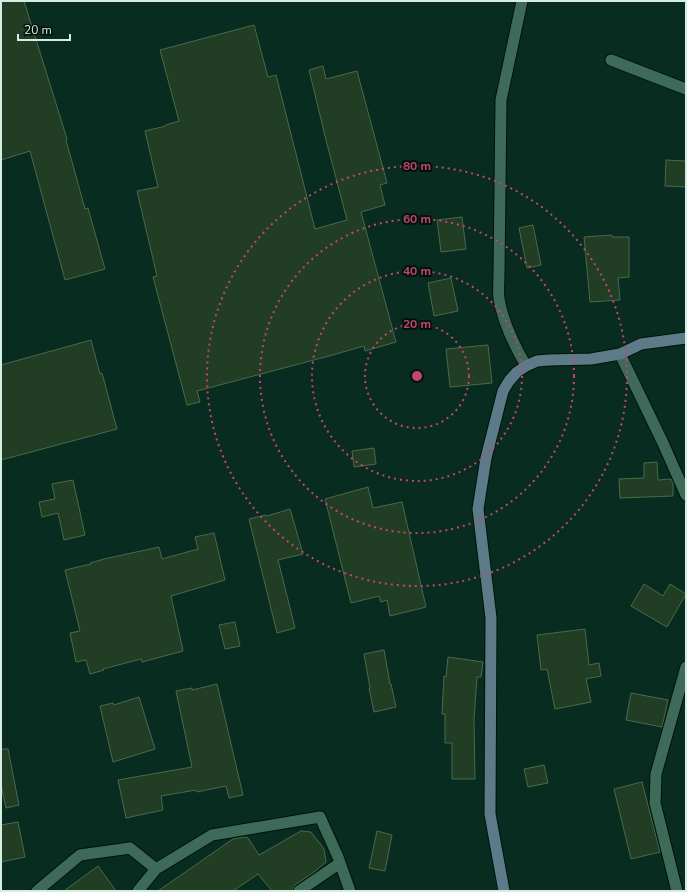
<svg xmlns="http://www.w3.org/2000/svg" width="687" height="892" viewBox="0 0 687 892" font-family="'Nunito Sans',sans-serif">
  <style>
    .building { fill: #213e24; stroke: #4a694d }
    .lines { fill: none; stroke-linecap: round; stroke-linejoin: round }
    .minor-casing { stroke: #00130b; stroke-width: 13 }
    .secondary-casing { stroke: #00130b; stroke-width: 13 }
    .minor { stroke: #3e6a59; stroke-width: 11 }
    .secondary { stroke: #5d7a88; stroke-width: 11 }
    .ring { fill: none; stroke: #c64376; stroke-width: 2; stroke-dasharray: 2 4 }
    .centre { fill: #c64376; stroke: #02120b; stroke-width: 2 }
    .ring-label { font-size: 12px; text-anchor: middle; font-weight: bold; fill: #c64376; stroke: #02120b; stroke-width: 4; stroke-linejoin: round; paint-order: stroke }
  </style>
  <rect width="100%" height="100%" fill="#092c20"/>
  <path class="building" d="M1,1h23l43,138 -1,1 19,69 3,-1 17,61 -40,11 -35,-129 -29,9z
    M254,25l14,52 8,-2 39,154 32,-9 -21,-80 -17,-70 14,-4 3,13 31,-8 30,112 -7,2 5,20 -24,7 35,130 -31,9 -1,-5 -35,10 -132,35 3,11 -13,3 -34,-128 4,-1 -20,-85 21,-4 -13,-56 21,-5v-1l13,-4 -19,-71z
    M666,160l20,1v26l-21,-1z
    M462,217l4,32 -25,3 -4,-32z
    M533,225l8,40 -14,3 -8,-40z
    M612,235v2h17v40l-11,1 2,22 -30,2 -6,-65z
    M451,278l7,33 -24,5 -6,-33z
    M91,340l9,34 2,-1 15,56 -116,31v-95z
    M488,345l4,38 -42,4 -4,-38z
    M374,448l2,16 -22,3 -2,-16z
    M657,462l1,18 13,-1 2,4v13l-53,2 -1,-19 25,-1v-15z
    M73,480l12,55 -21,5 -6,-27 -16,4 -3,-15 16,-3 -3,-15z
    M368,487l5,21 29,-6 24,105 -36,9 -3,-16 -6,2 -2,-6 -28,7 -26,-104z
    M290,509l13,45 -25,6 17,68 -18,5 -28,-114 17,-4 1,1z
    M214,533l11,47 -54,16 12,55 -41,11 -1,-3 -38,10 1,1 -14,4 -4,-14 -10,2 -6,-29 10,-2 -15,-61 26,-6 -1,-1 14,-4 55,-12 3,12 36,-10 -3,-12z
    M644,584l19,12 7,-12 16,10 -19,33 -36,-21z
    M235,622l5,24 -15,3 -6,-24z
    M585,629l4,36 10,-2 2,13 -15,3 5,23 -36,7 -8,-40 -6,1 -4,-35z
    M384,650l6,34h1l5,23 -22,5 -5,-24h1l-6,-34z
    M448,657l35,5 -2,15h-4l-3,42 1,60h-23v-36h-7v-29h-3l2,-38 2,1z
    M217,684l26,111 -14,3 -3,-12 -29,6 -1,-2 -35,6 2,14 -37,8 -8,-38 74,-13 -16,-76 16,-3v2z
    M631,693l37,7 -6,27 -36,-7z
    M139,697l16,52 -42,13 -13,-56 13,-3 1,2z
    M1,749h7l11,56 -13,3 -5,-23z
    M544,765l4,18 -20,4 -4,-18z
    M642,782l18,70 -29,7 -17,-70z
    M18,822l7,35 -24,5v-37z
    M301,831l10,1 13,17 2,13 -12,10 -19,13 -2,3 -1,3h-20l-14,-17 -25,17h-75l75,-52 12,-2 3,1 11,17z
    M377,831l15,4 -7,36 -16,-3z
    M98,866l18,25h-52z"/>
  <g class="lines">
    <defs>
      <path id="minor" d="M522,1l-21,99 -2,173c0,9 -1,17 0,26 4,24 15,46 27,67
        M611,60l75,29
        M620,354l42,87 24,54
        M37,891l43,-36 50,-7 26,21
        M138,891l18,-22 56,-34 108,-18 18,40 12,34
        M299,891l41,-28
        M677,891l-22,-88 1,-29 30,-107"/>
      <path id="secondary" d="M504,891l-14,-77 1,-196 -13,-109 8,-51 17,-67 6,-10 8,-9 9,-6 11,-5 12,-1 42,-1 29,-5 21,-10 45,-6"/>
    </defs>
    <use href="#minor" class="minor-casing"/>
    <use href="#secondary" class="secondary-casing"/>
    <use href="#minor" class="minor"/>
    <use href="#secondary" class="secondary"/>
  </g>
  <g class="ring">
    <circle cx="417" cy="376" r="52"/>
    <circle cx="417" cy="376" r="105"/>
    <circle cx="417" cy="376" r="157"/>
    <circle cx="417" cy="376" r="210"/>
  </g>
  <circle cx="417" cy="376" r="6" class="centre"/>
  <g class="ring-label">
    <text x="417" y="170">80 m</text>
    <text x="417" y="223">60 m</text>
    <text x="417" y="275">40 m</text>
    <text x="417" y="328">20 m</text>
  </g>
  <rect width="687" height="892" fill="none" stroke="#d5ede2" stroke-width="4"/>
  <path d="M18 34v6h52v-6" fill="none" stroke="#d5ede2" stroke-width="2"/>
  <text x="24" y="34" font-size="12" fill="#d5ede2" stroke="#02120b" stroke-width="3" paint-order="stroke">20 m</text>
</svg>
